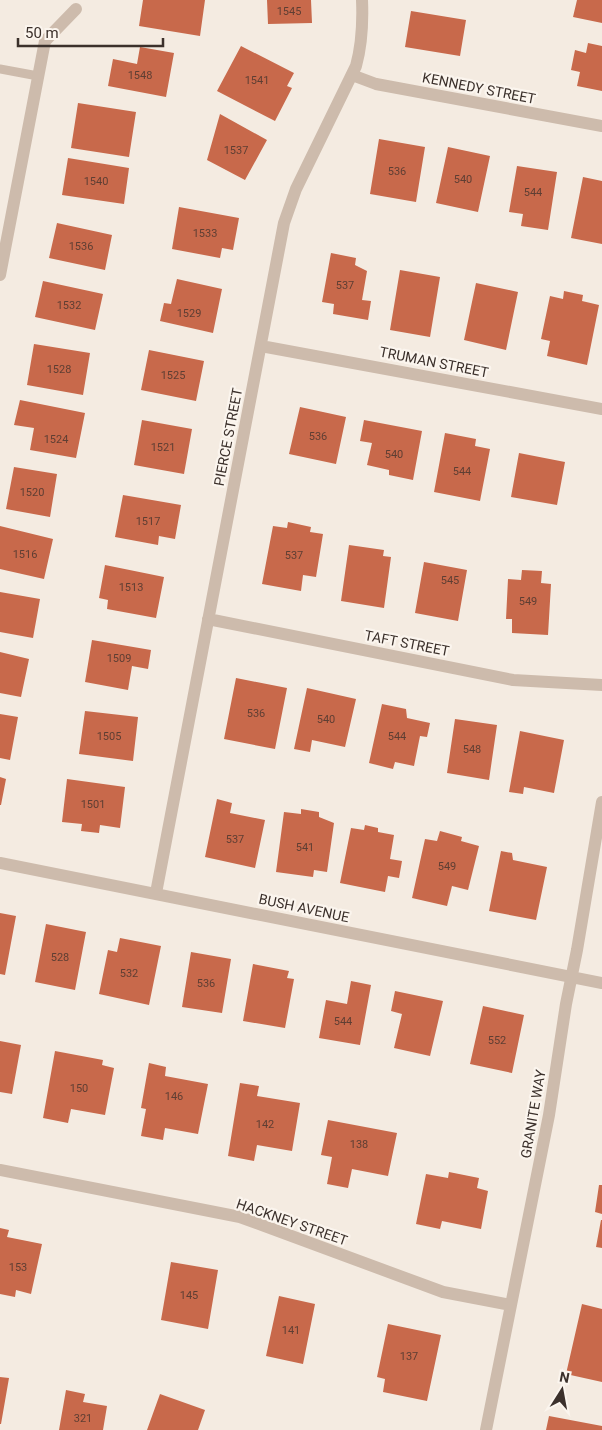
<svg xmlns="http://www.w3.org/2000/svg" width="602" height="1430" viewBox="0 0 602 1430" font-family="Roboto,sans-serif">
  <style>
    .building { fill: #c8694b }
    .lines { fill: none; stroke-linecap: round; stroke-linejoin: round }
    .service { stroke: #cdbbac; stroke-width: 9 }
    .minor { stroke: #cdbbac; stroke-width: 12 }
    .labels { text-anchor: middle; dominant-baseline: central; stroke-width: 4.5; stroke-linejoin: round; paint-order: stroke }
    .number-label { font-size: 11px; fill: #5e3e33 }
    .street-label { font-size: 14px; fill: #3b302b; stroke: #fbf5ee }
  </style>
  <rect width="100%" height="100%" fill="#f4ebe1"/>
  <path class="building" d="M143,0h62l-5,36 -61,-10z
    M267,0h44l1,23 -44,1z
    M577,0h25v23l-29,-6z
    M411,11l55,9 -6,36 -55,-9z
    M588,43l14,3v45l-25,-5 3,-14 -9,-2 4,-20 11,3z
    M241,46l53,27 -7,13 5,2 -17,33 -58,-30z
    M140,47l34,6 -8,44 -58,-11 5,-27 24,5z
    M78,103l58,9 -7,45 -58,-9z
    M220,114l47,26 -22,40 -38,-20z
    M379,139l46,8 -9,55 -46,-8z
    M448,147l42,9 -12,56 -42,-9z
    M68,158l61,10 -5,36 -62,-9z
    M517,166l40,6 -9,58 -27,-4 2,-12 -14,-2z
    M583,177l19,4v63l-31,-6z
    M179,207l60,11 -6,32 -11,-2 -2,10 -48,-9z
    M57,223l55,12 -7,35 -56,-12z
    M331,253l25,5 -1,7 12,6 -5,29 9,1 -3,19 -35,-6 1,-10 -12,-2z
    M400,270l40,7 -10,60 -40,-7z
    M177,279l45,10 -9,44 -53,-12 4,-18 7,1z
    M43,281l60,13 -8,36 -60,-13z
    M476,283l42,9 -12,58 -42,-10z
    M564,291l19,4 -1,6 17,4 -12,60 -40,-9 3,-15 -9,-2 9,-43 13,3z
    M34,344l56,9 -7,42 -56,-10z
    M149,350l55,11 -8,40 -55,-11z
    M20,400l65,13 -9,45 -46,-8 4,-22 -20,-3z
    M300,407l46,10 -10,47 -47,-10z
    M142,420l50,9 -8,45 -50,-9z
    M364,420l58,11 -9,49 -24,-5v-5l-22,-5 5,-22 -12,-2z
    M445,433l31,6 -1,7 15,3 -10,52 -46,-9z
    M519,453l46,9 -8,43 -46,-8z
    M14,467l43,7 -7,43 -44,-8z
    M123,495l58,10 -6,34 -16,-3 -1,9 -43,-8z
    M288,522l23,5 -1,5 13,2 -7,43 -13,-2 -2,16 -39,-7 11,-58 14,2z
    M0,526l53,13 -9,40 -44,-10z
    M349,545l35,5 -1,6 8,1 -7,51 -43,-7z
    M424,562l43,8 -9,51 -43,-8z
    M105,565l59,12 -8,41 -49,-9 1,-9 -9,-2z
    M522,570l20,1 -1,12 10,1 -3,51 -36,-2v-14h-6l2,-40 13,1z
    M0,592l40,7 -7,39 -33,-6z
    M92,640l59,10 -3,19 -16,-3 -4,24 -43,-8z
    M0,652l29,7 -8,38 -21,-4z
    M236,678l51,10 -12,61 -51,-10z
    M307,688l49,11 -11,48 -33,-7 -2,12 -16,-3z
    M382,704l24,5 1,9 23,5 -3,14 -7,-1 -6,30 -19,-4 -2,7 -24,-6z
    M85,711l53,6 -5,44 -54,-7z
    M0,714l18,3 -8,43 -10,-2z
    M455,719l42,6 -8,55 -42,-7z
    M520,731l44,9 -10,53 -30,-6 -1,7 -14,-2z
    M0,777l6,2 -5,26h-1z
    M67,779l58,8 -5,41 -20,-3 -1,8 -18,-2 1,-7 -20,-2z
    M217,799l15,4 -2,10 35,7 -10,48 -50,-11z
    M301,809l18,3v5l15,6 -7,49 -13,-2 -1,7 -37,-5 8,-60 17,2z
    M365,825l13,3v4l16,3 -4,24 12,2 -3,17 -11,-2 -3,16 -45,-9 11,-55 13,2z
    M440,831l22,6 -1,4 18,5 -11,44 -16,-4 -5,20 -35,-8 13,-59 12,2z
    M501,851l11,2 1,7 34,7 -11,53 -47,-9z
    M0,913l16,3 -11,59 -5,-1z
    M46,924l40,8 -11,58 -40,-8z
    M120,938l41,8 -12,59 -50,-11 9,-44 9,2z
    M191,952l40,7 -9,54 -40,-6z
    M253,964l36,7 -2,7 7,1 -9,49 -42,-7z
    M351,981l20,4 -11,60 -41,-7 7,-38 21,4z
    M395,991l48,10 -13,55 -36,-8 8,-34 -11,-3z
    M483,1006l41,9 -12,58 -42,-9z
    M0,1041l21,4 -9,49 -12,-2z
    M55,1051l48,9 -1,5 12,3 -9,47 -34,-6 -3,14 -25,-5z
    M149,1063l17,4 -1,9 43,8 -10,50 -33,-6 -2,12 -22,-4 5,-27 -5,-1z
    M240,1083l19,3 -2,10 43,7 -8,48 -35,-6 -3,16 -26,-5z
    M328,1120l69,13 -9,43 -36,-7 -4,19 -21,-4 5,-27 -11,-2z
    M449,1172l30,6 -2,10 11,3 -7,38 -39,-8 -2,8 -24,-5 10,-50 22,4z
    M599,1185h3v29l-7,-2z
    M601,1220h1v28l-6,-1z
    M0,1228l9,2 -2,7 35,7 -11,50 -15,-4 -1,7 -15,-3z
    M171,1262l47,8 -10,59 -47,-9z
    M279,1296l36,8 -12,60 -37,-8z
    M582,1304l20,5v73l-36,-8z
    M388,1324l53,11 -14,66 -44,-9 2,-13 -8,-2z
    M0,1377l9,1 -8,46h-1z
    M66,1390l19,4 -2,8 24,4 -4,24h-44z
    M160,1394l45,16 -7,20h-51z
    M549,1416l53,10v4h-56z"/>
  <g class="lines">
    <path class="service" d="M0,69l38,7"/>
    <path class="minor" d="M352,75l24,9 226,42
      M0,275l45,-234 31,-32
      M261,346l341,63
      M208,619l305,61 89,5
      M0,863l602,120
      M156,893l128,-670 12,-34 60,-123c6,-22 7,-43 6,-66
      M0,1170l240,47 203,75 68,13
      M486,1430l63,-315 17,-111 11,-54 25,-148"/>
  </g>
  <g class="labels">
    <g class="number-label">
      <text x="289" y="11">1545</text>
      <text x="140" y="75">1548</text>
      <text x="257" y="80">1541</text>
      <text x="236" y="150">1537</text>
      <text x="397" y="171">536</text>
      <text x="463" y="179">540</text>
      <text x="96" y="181">1540</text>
      <text x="533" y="192">544</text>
      <text x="205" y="233">1533</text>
      <text x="81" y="246">1536</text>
      <text x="345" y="285">537</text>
      <text x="69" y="305">1532</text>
      <text x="189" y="313">1529</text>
      <text x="59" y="369">1528</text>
      <text x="173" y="375">1525</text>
      <text x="318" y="436">536</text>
      <text x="56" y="439">1524</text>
      <text x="163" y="447">1521</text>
      <text x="394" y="454">540</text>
      <text x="462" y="471">544</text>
      <text x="32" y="492">1520</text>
      <text x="148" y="521">1517</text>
      <text x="25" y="554">1516</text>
      <text x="294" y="555">537</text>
      <text x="450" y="580">545</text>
      <text x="131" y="587">1513</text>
      <text x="528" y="601">549</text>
      <text x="119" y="658">1509</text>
      <text x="256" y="713">536</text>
      <text x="326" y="719">540</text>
      <text x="109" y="736">1505</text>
      <text x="397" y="736">544</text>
      <text x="472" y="749">548</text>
      <text x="93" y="804">1501</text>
      <text x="235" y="839">537</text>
      <text x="305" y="847">541</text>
      <text x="447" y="866">549</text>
      <text x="60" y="957">528</text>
      <text x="129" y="973">532</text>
      <text x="206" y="983">536</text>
      <text x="343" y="1021">544</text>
      <text x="497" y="1040">552</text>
      <text x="79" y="1088">150</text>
      <text x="174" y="1096">146</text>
      <text x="265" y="1124">142</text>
      <text x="359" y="1144">138</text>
      <text x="18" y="1267">153</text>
      <text x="189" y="1295">145</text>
      <text x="291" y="1330">141</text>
      <text x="409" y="1356">137</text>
      <text x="83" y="1418">321</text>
    </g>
    <g class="street-label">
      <text transform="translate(479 88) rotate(11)">KENNEDY STREET</text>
      <text transform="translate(434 362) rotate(11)">TRUMAN STREET</text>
      <text transform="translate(228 437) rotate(-79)">PIERCE STREET</text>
      <text transform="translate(407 643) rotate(11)">TAFT STREET</text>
      <text transform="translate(304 908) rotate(12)">BUSH AVENUE</text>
      <text transform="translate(533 1114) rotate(-80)">GRANITE WAY</text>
      <text transform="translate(292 1222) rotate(19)">HACKNEY STREET</text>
    </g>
  </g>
  <g transform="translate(562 1390) rotate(11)" stroke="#fbf5ee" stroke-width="4" paint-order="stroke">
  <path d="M0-4L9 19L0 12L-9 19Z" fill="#3b302b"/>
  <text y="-8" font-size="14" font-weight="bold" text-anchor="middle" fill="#3b302b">N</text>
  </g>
  <path d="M18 38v8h145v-8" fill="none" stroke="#3b302b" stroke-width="2.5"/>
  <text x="25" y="38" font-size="15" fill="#3b302b" stroke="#fbf5ee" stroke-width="4" paint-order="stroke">50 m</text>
</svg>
